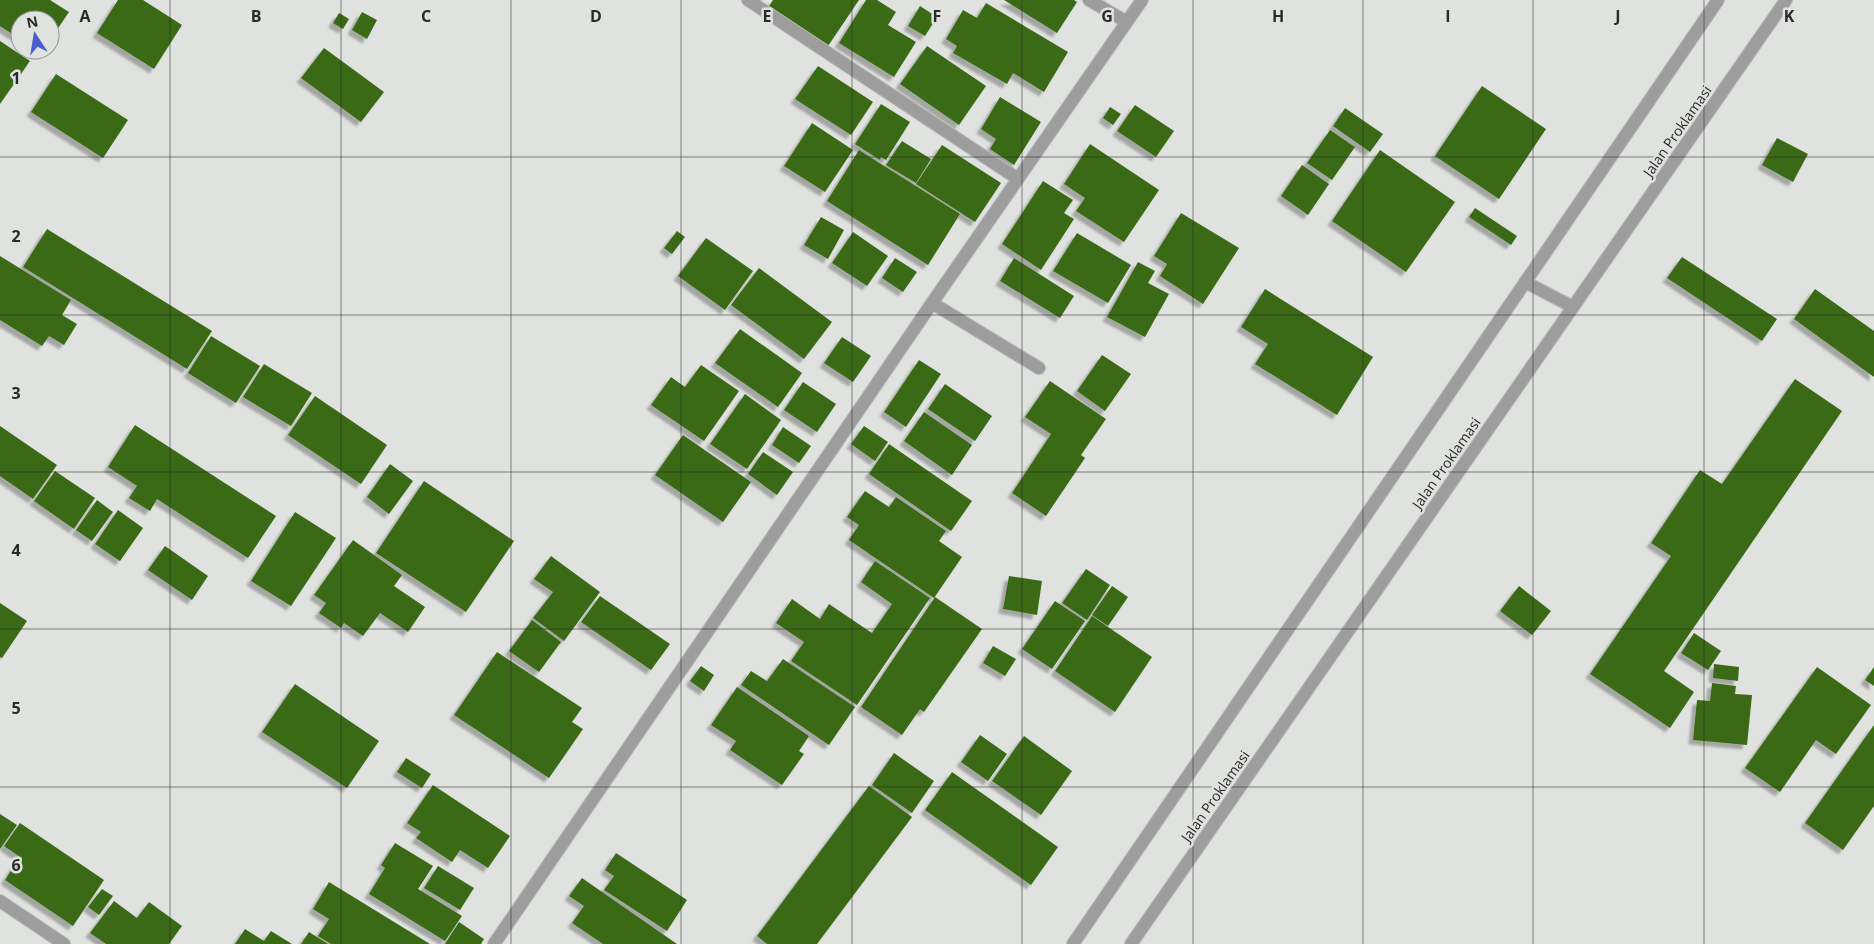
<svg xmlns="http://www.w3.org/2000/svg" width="1874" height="944" viewBox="0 0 1874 944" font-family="'Open Sans',sans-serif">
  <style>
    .building { fill: #3b6b17; filter: url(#shadow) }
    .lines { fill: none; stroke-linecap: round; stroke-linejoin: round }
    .minor-casing { stroke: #bbbdbb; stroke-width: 14 }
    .tertiary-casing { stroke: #bbbdbb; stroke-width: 14 }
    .minor { stroke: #9d9d9e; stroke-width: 12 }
    .tertiary { stroke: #9d9d9e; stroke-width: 12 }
    .grid { fill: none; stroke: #292a29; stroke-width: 1; stroke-opacity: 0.55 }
    .labels { text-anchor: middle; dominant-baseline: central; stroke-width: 5; stroke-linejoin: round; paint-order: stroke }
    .street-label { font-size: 14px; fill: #292a29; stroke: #e0e2df }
    .grid-label { font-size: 16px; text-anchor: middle; font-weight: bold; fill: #292a29; stroke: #e0e2df; stroke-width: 5; stroke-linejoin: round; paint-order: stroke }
  </style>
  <defs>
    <filter id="shadow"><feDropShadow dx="-4.5" dy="4.5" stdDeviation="1" flood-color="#0004"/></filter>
  </defs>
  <rect width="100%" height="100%" fill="#e0e2df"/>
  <path class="building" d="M0,0h50l19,12 -19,28v-20h-30v19l-20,-13z
    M118,0h25l39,25 -28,44 -57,-36z
    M773,0h86l-31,46 -59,-40z
    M866,0h11l19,12 -8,13 28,17 -22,35 -55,-34z
    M1004,0h70l3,2 -20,31z
    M986,3l82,49 -24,40 -31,-19 -6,11 -54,-31 4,-7 -11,-7 17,-29 14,8z
    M920,6l17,11 -12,19 -17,-10z
    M362,12l15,8 -10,19 -15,-9z
    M339,13l10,6 -6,10 -10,-6z
    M0,41l30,20 -30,43z
    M927,46l59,40 -27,39 -59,-41z
    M324,48l60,44 -23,30 -60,-44z
    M818,66l55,36 -22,33 -56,-36z
    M56,74l72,46 -25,38 -72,-46z
    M1482,86l64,43 -47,70 -64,-43z
    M1000,97l41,25 -27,43 -24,-16 6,-10 -15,-10z
    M881,104l29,18 -24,38 -5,-3 -1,3 -25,-16z
    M1135,105l39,26 -18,26 -39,-26z
    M1110,107l11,7 -8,11 -10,-7z
    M1345,108l38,26 -13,18 -37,-26z
    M812,123l41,27 -28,42 -41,-26z
    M1330,130l25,17 -23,33 -25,-17z
    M1777,138l31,16 -15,28 -31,-17z
    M902,141l29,18 -15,24 -30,-18z
    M1090,144l69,46 -35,52 -48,-31 9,-13 -21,-14z
    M942,145l59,38 -26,39 -59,-38z
    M859,150l101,64 -32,51 -101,-64z
    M1380,150l75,52 -49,70 -74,-51z
    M1302,165l27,19 -21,31 -27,-19z
    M1043,181l30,19 -9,13 10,6 -33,51 -39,-26z
    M1475,208l42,28 -6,9 -42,-28z
    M1181,213l58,35 -36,56 -43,-28 7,-12 -13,-8z
    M821,217l23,13 -16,29 -24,-14z
    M47,229l165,102 -25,38 -164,-102z
    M677,231l8,6 -13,17 -8,-6z
    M853,232l35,24 -21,30 -35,-23z
    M1077,233l54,32 -23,38 -55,-32z
    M706,238l47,33 -28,39 -47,-34z
    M0,256l71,44 -9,15 15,9 -13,21 -15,-9 -7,10 -42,-26z
    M1682,257l95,62 -15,22 -95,-63z
    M895,258l22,14 -14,20 -21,-14z
    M1014,258l60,38 -14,22 -60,-37z
    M1138,262l17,9 -7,12 21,11 -24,43 -38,-20z
    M759,268l73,54 -28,37 -73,-54z
    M1265,289l108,68 -36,58 -82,-51 13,-20 -27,-17z
    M1815,289l59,42v46l-80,-58z
    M740,329l62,44 -24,34 -63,-44z
    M211,336l49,30 -24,37 -48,-30z
    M842,337l29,19 -18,26 -29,-19z
    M1102,355l29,19 -26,37 -28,-20z
    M919,360l22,14 -35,53 -22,-15z
    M264,364l48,29 -21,33 -48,-29z
    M701,365l38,26 -35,50 -53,-36 20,-28 14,10z
    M1795,379l47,32 -178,260 30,21 -24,36 -80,-54 81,-118 -20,-13 49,-73 22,14z
    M1050,381l56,38 -25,36 4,3 -39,58 -34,-23 39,-59 -26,-17z
    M803,382l33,22 -19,28 -33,-22z
    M945,384l47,32 -17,25 -47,-32z
    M745,394l36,26 -34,49 -37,-25z
    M315,396l72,49 -26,39 -73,-49z
    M924,412l48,33 -20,30 -48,-34z
    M135,425l141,91 -28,42 -91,-59 -7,12 -21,-13 8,-12 -29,-19z
    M0,426l57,39 -24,34 -33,-23z
    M864,426l24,16 -13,19 -24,-17z
    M783,427l28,19 -12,17 -27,-18z
    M683,435l68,47 -28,40 -68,-47z
    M889,444l83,57 -21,30 -82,-57z
    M763,452l30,20 -16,23 -29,-21z
    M390,464l23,17 -24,33 -22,-17z
    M55,471l40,27 -21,31 -40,-28z
    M424,481l90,60 -48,71 -90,-59z
    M865,491l24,16 7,-10 50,34 -7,10 23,16 -28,41 -85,-58 10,-15 -12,-8z
    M97,500l16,12 -21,29 -16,-11z
    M118,510l25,18 -23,33 -25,-17z
    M295,512l41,26 -45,68 -40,-25z
    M353,540l49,35 -8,11 31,21 -17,25 -28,-19 -17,23 -19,-13 -3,5 -22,-15 7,-10 -12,-8z
    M165,546l43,30 -16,24 -44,-30z
    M551,556l49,36 -36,49 -31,-23 20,-26 -19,-13z
    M875,561l55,37 -73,107 -66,-44 13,-19 -28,-19 16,-24 28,20 9,-15 43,29 20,-29 -31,-22z
    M1086,569l24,16 -23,35 -25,-17z
    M1009,576l33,5 -5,34 -34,-6z
    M1112,586l16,11 -20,29 -16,-11z
    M1519,586l32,25 -19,24 -32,-24z
    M600,596l70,48 -19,26 -70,-48z
    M935,597l47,32 -58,83 -4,-3 -18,26 -41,-28z
    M1055,601l30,20 -33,48 -30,-20z
    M0,603l27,18 -25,37 -2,-1z
    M1092,616l60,41 -37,55 -60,-41z
    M532,620l29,22 -22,30 -30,-21z
    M1694,633l27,18 -13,19 -27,-17z
    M993,646l23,13 -11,17 -22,-13z
    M497,652l85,56 -10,14 11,7 -34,49 -95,-63z
    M783,659l72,48 -26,38 -88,-60 10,-14 16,10z
    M1714,664l25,3 -1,14 -25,-3z
    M701,666l13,9 -10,16 -14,-10z
    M1817,667l54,38 -35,49 -20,-14 -36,52 -35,-24z
    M1874,667v19l-9,-6z
    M1712,683l24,3 -1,8 17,1 -5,50 -54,-5 4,-40 13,1z
    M295,684l84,57 -32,47 -85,-56z
    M737,687l72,49 -10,15 5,3 -22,31 -52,-35 6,-9 -25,-16z
    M1874,725v81l-31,44 -38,-27z
    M980,735l27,19 -19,27 -27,-19z
    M1024,736l48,35 -31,44 -49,-34z
    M894,753l40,28 -22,32 -40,-28z
    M406,758l25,16 -9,14 -25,-16z
    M952,772l106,75 -27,38 -106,-75z
    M433,785l77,51 -22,32 -28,-18 -8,12 -36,-24 5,-6 -14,-9z
    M869,786l43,31 -95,127h-50l-10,-8z
    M0,814l17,11 -17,24z
    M20,823l84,57 -31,46 -68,-46 15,-23 -16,-11z
    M395,843l38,23 -15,23 44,27 -17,25 -76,-47 16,-26 -4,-3z
    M616,853l71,47 -20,31 -63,-41 10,-14 -9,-6z
    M438,866l36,22 -14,22 -36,-22z
    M582,878l95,66h-74l-31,-21 12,-17 -15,-10z
    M329,882l101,62h-99l-13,-8 11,-17 -16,-10z
    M102,889l11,7 -14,19 -11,-8z
    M114,901l23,17 12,-16 33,24 -13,18h-63l-16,-11z
    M459,922l25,17 -3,5h-36z
    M245,929l19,12 7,-10 21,13h-57z
    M309,932l19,12h-27z"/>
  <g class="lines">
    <defs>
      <path id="minor" d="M748,0l270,179
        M1089,0l38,22
        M932,303l107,65
        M0,901l64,43
        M494,944l438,-641 210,-303"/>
      <path id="tertiary" d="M1525,282l48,25
        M1073,944l645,-944
        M1131,944l655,-944"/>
    </defs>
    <use href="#minor" class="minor-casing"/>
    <use href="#tertiary" class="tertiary-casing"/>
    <use href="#minor" class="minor"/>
    <use href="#tertiary" class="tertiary"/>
  </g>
  <path class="grid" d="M170,0v944M341,0v944M511,0v944M681,0v944M852,0v944M1022,0v944M1193,0v944M1363,0v944M1533,0v944M1704,0v944M0,157h1874M0,315h1874M0,472h1874M0,629h1874M0,787h1874"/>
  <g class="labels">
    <g class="street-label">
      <text transform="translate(1677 131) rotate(-55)">Jalan Proklamasi</text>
      <text transform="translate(1446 463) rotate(-55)">Jalan Proklamasi</text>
      <text transform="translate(1215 796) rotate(-55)">Jalan Proklamasi</text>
    </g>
  </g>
  <g class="grid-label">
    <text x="85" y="22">A</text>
    <text x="256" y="22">B</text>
    <text x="426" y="22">C</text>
    <text x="596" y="22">D</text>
    <text x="767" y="22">E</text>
    <text x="937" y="22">F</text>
    <text x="1107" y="22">G</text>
    <text x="1278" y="22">H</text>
    <text x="1448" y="22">I</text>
    <text x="1618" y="22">J</text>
    <text x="1789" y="22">K</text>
    <text x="16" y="84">1</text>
    <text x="16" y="242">2</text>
    <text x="16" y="399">3</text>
    <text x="16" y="556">4</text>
    <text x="16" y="714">5</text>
    <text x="16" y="871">6</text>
  </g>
  <g transform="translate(35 35) rotate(348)"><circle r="24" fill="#e0e2df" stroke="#979896"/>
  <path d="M0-4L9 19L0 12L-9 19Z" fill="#4b5bd0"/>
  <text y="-8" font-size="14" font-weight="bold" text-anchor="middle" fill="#292a29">N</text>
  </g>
</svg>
